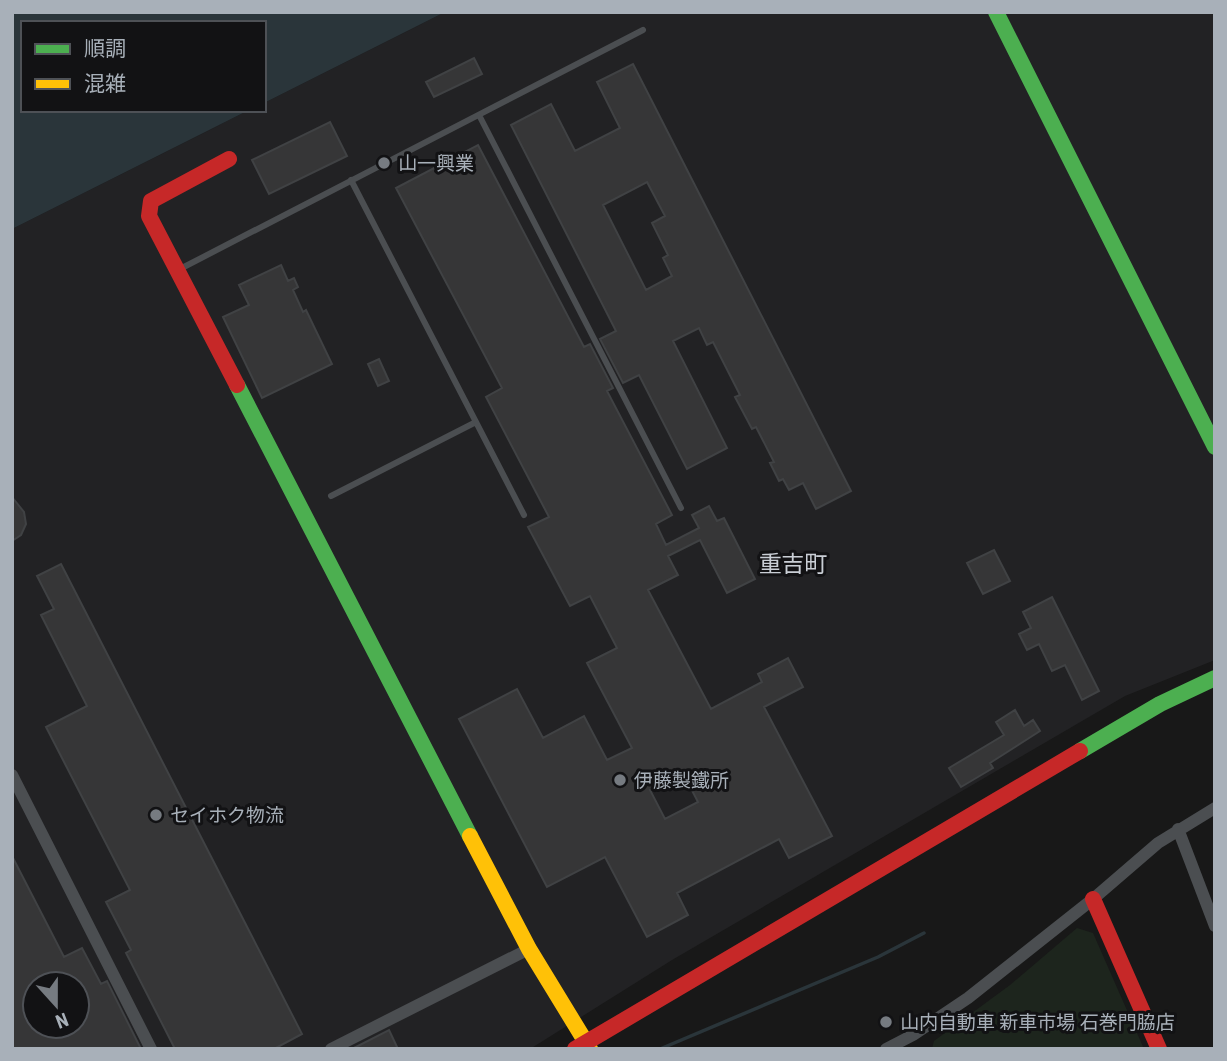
<svg xmlns="http://www.w3.org/2000/svg" width="1227" height="1061" viewBox="0 0 1227 1061" font-family="'Roboto Condensed','Noto Sans JP',sans-serif">
  <style>
    .built { fill: #222224; fill-rule: evenodd }
    .green { fill: #1d251d }
    .water { fill: #2a353a }
    .lines { fill: none; stroke-linecap: round; stroke-linejoin: round }
    .stream { stroke: #2a353a; stroke-width: 3.5 }
    .building { fill: #363637; stroke: #404244; stroke-width: 2; fill-rule: evenodd }
    .lane { stroke: #4b4e51; stroke-width: 6 }
    .street { stroke: #4b4e51; stroke-width: 12 }
    .fast { stroke: #4caf50; stroke-width: 16 }
    .slow { stroke: #ffc107; stroke-width: 16 }
    .jam { stroke: #c62828; stroke-width: 16 }
    .poi-dot { fill: #767b81; stroke: #121214; stroke-width: 2.5 }
    .labels { text-anchor: middle; dominant-baseline: central; stroke-width: 6; stroke-linejoin: round; paint-order: stroke }
    .poi-label { font-size: 19px; fill: #a8b0b9; stroke: #121214; text-anchor: start }
    .quarter-label { font-size: 23px; fill: #c9ced5; stroke: #121214 }
  </style>
  <rect width="100%" height="100%" fill="#181818"/>
  <path class="built" d="M445,12h770v648l-90,36 -453,264 -142,89h-518v-820l237,-119h15v-7zM35,984h42v42h-42z"/>
  <path class="green" d="M1077,928l16,5 51,116h-212l2,-8 76,-56z"/>
  <path class="water" d="M12,12h433l-181,91v-80h-241v87h226l-237,119z"/>
  <g class="lines">
    <path class="stream" d="M660,1049l218,-92 46,-24"/>
  </g>
  <path class="building" d="M474,58l8,16 -48,23 -8,-15z
    M633,64l218,427 -35,18 -13,-26 -14,7 -6,-11 -4,2 -9,-18 4,-1 -18,-35 -4,2 -17,-32 5,-2 -27,-53 -6,3 -8,-17 -26,13 54,107 -40,21 -48,-94 -16,8 -23,-44 16,-8 -105,-206 40,-21 24,47 45,-23 -23,-46zM647,182l18,34 -13,7 16,32 -5,3 9,18 -26,14 -43,-85z
    M330,122l17,34 -78,38 -17,-34z
    M478,145l106,202 6,-3 23,44 -6,3 65,124 -16,9 10,21 33,-17 -7,-13 17,-9 8,15 7,-3 31,61 -28,14 -27,-53 -32,16 10,19 -30,15 63,119 51,-27 -4,-8 30,-16 15,29 -39,20 68,129 -43,22 -10,-19 -102,54 11,22 -41,22 -42,-80 -58,30 -88,-168 58,-30 26,49 41,-22 23,44 25,-12 -45,-85 30,-15 -27,-52 -20,10 -42,-79 21,-10 -63,-120 16,-9 -106,-200zM683,773l15,29 -33,17 -15,-29z
    M281,265l7,16 6,-3 4,9 -5,3 10,22 3,-2 26,54 -70,34 -39,-81 26,-12 -10,-20z
    M379,359l10,22 -11,5 -10,-22z
    M12,497l12,15 2,12 -5,11 -9,6z
    M994,550l16,31 -27,13 -16,-31z
    M61,564l241,470 -28,15h-99l-49,-96 5,-3 -25,-48 24,-12 -84,-163 41,-21 -46,-91 13,-6 -17,-33z
    M1052,597l47,94 -17,9 -17,-35 -13,6 -13,-27 -12,6 -8,-16 12,-6 -8,-16z
    M1015,710l9,16 9,-6 7,11 -50,32 3,5 -32,19 -12,-19 55,-33 -8,-13z
    M12,856l52,101 18,-9 19,36 6,-3 34,68h-129zM35,984h42v42h-42z
    M389,1030l9,19h-46z"/>
  <g class="lines">
    <path class="lane" d="M479,115l202,393
      M351,180l173,335
      M178,270l465,-240
      M331,496l145,-74"/>
    <path class="street" d="M12,775l139,274
      M1178,829l37,97
      M331,1049l198,-100
      M886,1049l27,-14 55,-37 125,-99 65,-56 57,-35"/>
    <path class="fast" d="M996,12l219,435
      M237,385l233,451
      M1080,751l80,-47 55,-26"/>
    <path class="slow" d="M470,836l59,113 61,100"/>
    <path class="jam" d="M229,159l-78,42 -2,15 88,169
      M1093,899l66,150
      M575,1049l505,-298"/>
  </g>
  <g class="poi-dot">
    <circle cx="384" cy="163" r="7"/>
    <circle cx="620" cy="780" r="7"/>
    <circle cx="156" cy="815" r="7"/>
    <circle cx="886" cy="1022" r="7"/>
  </g>
  <g class="labels">
    <g class="poi-label">
      <text x="398" y="163">山一興業</text>
      <text x="634" y="780">伊藤製鐵所</text>
      <text x="170" y="815">セイホク物流</text>
      <text x="900" y="1022">山内自動車 新車市場 石巻門脇店</text>
    </g>
    <g class="quarter-label">
      <text x="793" y="564">重吉町</text>
    </g>
  </g>
  <rect width="1227" height="1061" fill="none" stroke="#a8b0b9" stroke-width="28"/>
  <rect x="21" y="21" width="245" height="91" fill="#121214" stroke="#4e5156" stroke-width="2"/>
  <rect x="35" y="44" width="35" height="10" fill="#4caf50" stroke="#4e5156" stroke-width="2"/>
  <text x="84" y="56" font-size="21" fill="#a8b0b9">順調</text>
  <rect x="35" y="79" width="35" height="10" fill="#ffc107" stroke="#4e5156" stroke-width="2"/>
  <text x="84" y="91" font-size="21" fill="#a8b0b9">混雑</text>
  <g transform="translate(56 1005) rotate(159)"><circle r="33" fill="#121214" stroke="#4e5156" stroke-width="2"/>
  <path d="M0-5L12 26L0 18L-12 26Z" fill="#767b81"/>
  <text y="-10" font-size="19" font-weight="bold" text-anchor="middle" fill="#a8b0b9">N</text>
  </g>
</svg>
